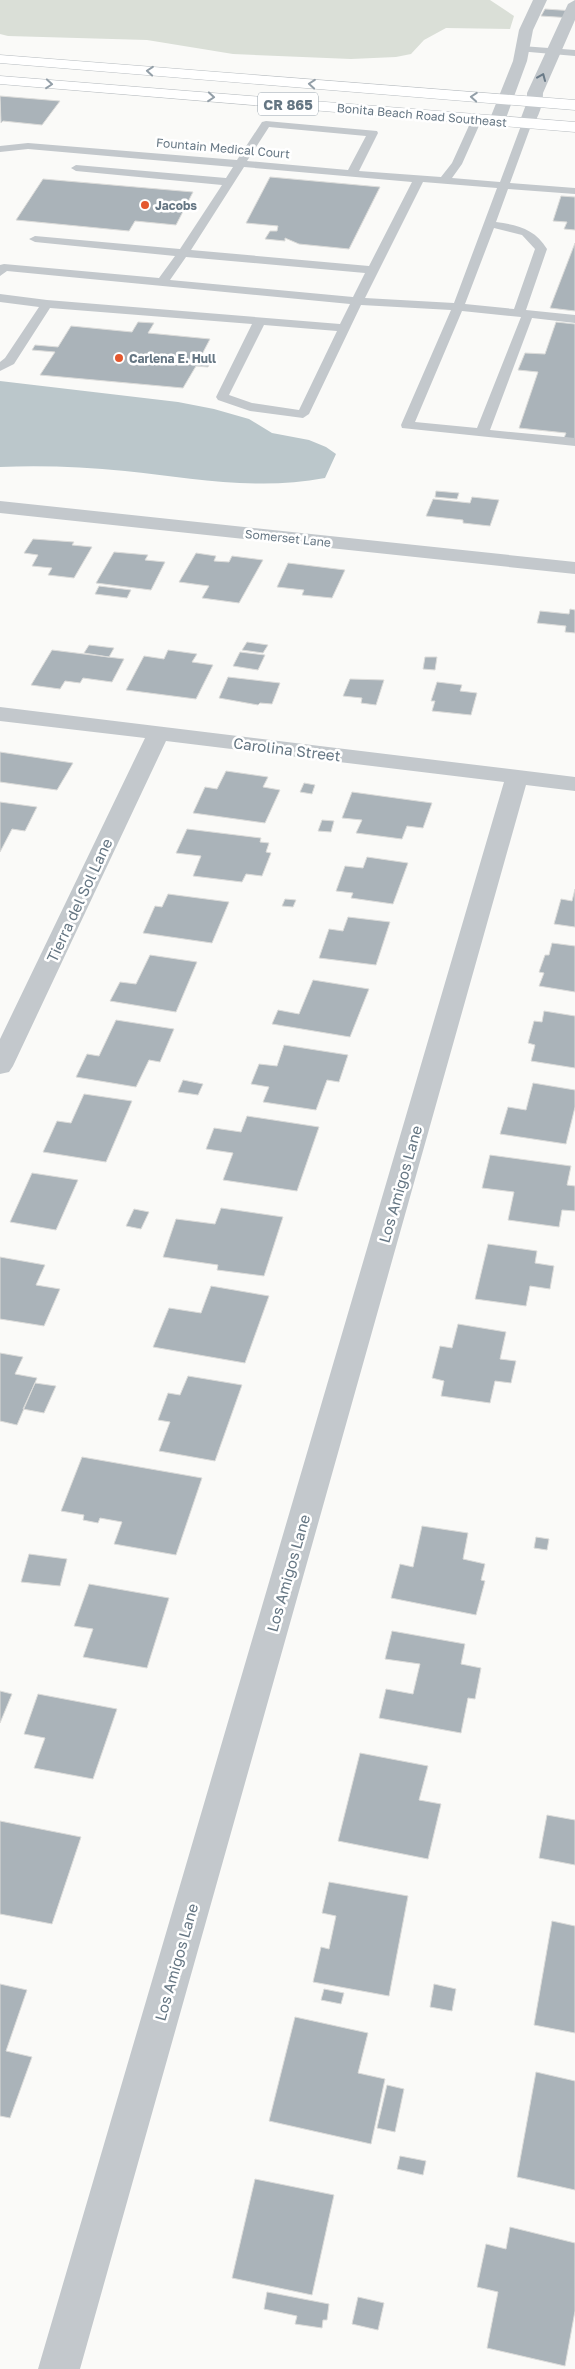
<svg xmlns="http://www.w3.org/2000/svg" width="575" height="2369" viewBox="0 0 575 2369" font-family="'Golos Text',sans-serif">
  <style>
    .green { fill: #dadfd7 }
    .water { fill: #bbc7cb }
    .building { fill: #aab3b9; stroke: #dcdcda }
    .lines { fill: none; stroke-linecap: round; stroke-linejoin: round }
    .primary-casing { stroke: #b5babe; stroke-width: 1 }
    .lane { fill: #c3c8cc; fill-rule: evenodd }
    .street { fill: #c3c8cc; fill-rule: evenodd }
    .primary { fill: #fff; fill-rule: evenodd }
    .oneway { stroke: #939fa8 }
    .oneway2 { stroke: #6a7a87 }
    .poi-dot { fill: #e4572e; stroke: #fff; stroke-width: 2 }
    .labels { text-anchor: middle; dominant-baseline: central; stroke-width: 5; stroke-linejoin: round; paint-order: stroke }
    .far-street-label { font-size: 12px; fill: #657683; stroke: #fff }
    .far-poi-label { font-size: 12px; font-weight: bold; fill: #657683; stroke: #fff; text-anchor: start }
    .shield { fill: #fff; stroke: #939fa8; stroke-width: 1 }
    .shield-label { font-size: 14px; font-weight: bold; fill: #657683 }
    .street-label { font-size: 15px; fill: #657683; stroke: #fff }
  </style>
  <rect width="100%" height="100%" fill="#fafaf8"/>
  <path class="green" d="M0,0h490l24,16 -4,13 -64,-1 -22,12 -13,14 -15,3 -45,2 -118,-5 -86,-14 -139,-4 -8,-2z"/>
  <path class="water" d="M0,381l178,21 36,7 35,10 23,14 37,7 17,7 10,7 -11,24c-67,13 -134,0 -200,-7 -41,-4 -84,-6 -125,-4z"/>
  <path class="building" d="M545,9l30,2v1l-3,6 -31,-2z
    M0,96l60,5 -18,24 -39,-4 -2,2z
    M270,177l110,10 -31,62 -50,-5 -14,-6v3l-20,-2 5,-8h7l1,-5 -32,-3z
    M43,179l150,13 -17,33 -41,-4 -6,10 -113,-11z
    M561,196l14,1v33l-11,-1 3,-7 -14,-1z
    M575,243v68l-25,-3z
    M138,322l16,1 -6,10 62,6 -11,21 12,1 -3,6 -12,-1 -13,22 -143,-13 15,-23 -23,-2 3,-5 23,2 13,-21 61,6z
    M556,322l19,2v115l-11,-1 2,-5 -47,-5 19,-56 -20,-2 7,-17 20,1z
    M436,491l23,2 -2,6 -22,-2z
    M472,497l27,3 -9,26 -27,-3v-3l-37,-4 7,-17 37,4z
    M33,539l41,3 -2,3 20,2 -18,31 -26,-3 4,-7 -20,-2 6,-11 -14,-2z
    M114,552l34,3 -3,5 20,2 -14,28 -55,-7z
    M196,553l20,3 -2,5 15,1 3,-6 31,4 -24,43 -37,-5 7,-12 -30,-4z
    M288,563l57,7 -13,28 -30,-3 2,-5 -27,-3z
    M99,586l32,4 -4,8 -32,-4z
    M570,609l5,1v23l-10,-1 1,-6 -29,-3 3,-12 29,3z
    M247,642l21,3 -5,8 -21,-3z
    M89,645l25,3 -5,9 -25,-4z
    M52,650l72,9 -12,23 -29,-4 -3,5 -15,-2 -5,8 -29,-4z
    M168,650l29,4 -5,8 21,3 -17,34 -70,-9 18,-34 20,3z
    M240,652l25,3 -7,15 -25,-4z
    M425,657h12l-2,13 -12,-1z
    M228,677l52,6 -8,21 -12,-1 -2,2 -39,-7z
    M350,679l34,1 -8,25 -15,-2 1,-5 -19,-2z
    M437,682l25,3 -2,6 17,2 -6,22 -39,-4 3,-10h-4z
    M0,752l73,11 -16,27 -57,-8z
    M226,771l42,6 -5,10 17,3 -15,33 -72,-10 12,-26 12,2z
    M304,783l11,2 -3,9 -12,-2z
    M352,792l80,11 -9,25 -16,-2 -5,13 -46,-6 6,-13 -20,-2z
    M0,802l37,5 -12,24 -13,-2 -12,23z
    M322,820l12,1 -3,11 -13,-1z
    M187,829l74,9 -1,4 9,1 -3,9 5,1 -9,23 -16,-2 -4,8 -49,-6 8,-20 -25,-3z
    M367,857l41,6 -15,41 -42,-6 2,-5 -17,-2 9,-25 18,2z
    M575,889v38l-21,-3 7,-25 11,2z
    M168,894l61,8 -17,41 -69,-10 12,-27 7,1z
    M285,899l11,1 -3,7 -11,-1z
    M348,917l42,5 -14,43 -57,-7 10,-29 14,2z
    M552,943l23,3v46l-36,-6 5,-13 -5,-1 6,-17h4z
    M150,955l47,7 -21,50 -66,-11 10,-19 16,2z
    M313,980l56,9 -19,48 -78,-13 6,-14 21,4z
    M544,1011l31,5v52l-44,-7 4,-16 -7,-2 6,-22 8,1z
    M116,1020l58,9 -14,33 -11,-2 -13,27 -60,-10 11,-23 12,2z
    M284,1045l64,10 -9,27 -12,-2 -11,30 -53,-8 6,-15 -18,-3 8,-20 18,2z
    M183,1080l20,4 -5,11 -20,-3z
    M533,1083l42,7v17l-9,37 -66,-10 8,-27 18,3z
    M84,1094l48,7 -26,61 -63,-10 14,-31 14,2z
    M247,1116l72,11 -22,64 -74,-11 10,-27 -27,-4 8,-21 27,4z
    M490,1155l81,11 -4,19 8,1v25l-13,-1 -3,17 -51,-7 6,-28 -32,-4z
    M32,1173l46,7 -22,50 -46,-8z
    M221,1208l62,9 -19,59 -47,-6 1,-5 -55,-8 13,-38 39,5z
    M134,1209l15,3 -8,17 -15,-3z
    M488,1244l49,7 -2,12 19,3 -4,23 -20,-3 -4,20 -51,-7z
    M0,1257l45,8 -9,20 24,4 -16,37 -44,-7z
    M211,1286l58,10 -24,67 -92,-16 16,-39 32,5z
    M458,1324l48,8 -6,27 16,2 -5,22 -16,-2 -5,22 -49,-7 3,-15 -12,-3 8,-32 12,2z
    M0,1353l23,4 -8,17 22,4 -20,47 -17,-4z
    M188,1376l54,9 -27,76 -56,-10 11,-29 -12,-2 10,-27 12,2z
    M35,1383l21,3 -12,27 -21,-4z
    M82,1457l120,21 -26,77 -62,-11 8,-22 -22,-4 -2,5 -15,-3 1,-5 -23,-4z
    M422,1526l46,7 -5,26 22,5 -4,16 4,1 -9,34 -85,-17 9,-34 13,3z
    M536,1537l13,2 -2,11 -13,-2z
    M29,1554l38,5 -7,27 -39,-4z
    M89,1584l80,14 -22,70 -64,-11 10,-28 -19,-3z
    M392,1631l73,13 -4,20 20,4 -6,31 -7,-1 -7,35 -82,-15 7,-29 27,5 7,-30 -35,-5z
    M0,1691l12,3 -12,29z
    M38,1694l79,15 -24,70 -59,-11 11,-30 -21,-4z
    M360,1753l68,13 -9,34 22,4 -13,55 -90,-18z
    M547,1815l28,5v45l-36,-7z
    M0,1821l81,16 -29,87 -52,-10z
    M329,1882l79,14 -19,100 -76,-14 8,-35 8,2 7,-33 -14,-3z
    M552,1921l23,5v107l-41,-8z
    M0,1984l27,6 -21,61 26,6 -22,61 -10,-2z
    M434,1984l22,5 -4,22 -22,-4z
    M324,1989l20,4 -3,11 -20,-4z
    M295,2017l73,16 -10,40 27,6 -14,65 -102,-23z
    M536,2072l39,9v109l-58,-13z
    M387,2085l17,4 -9,43 -18,-4z
    M400,2156l26,5 -3,14 -26,-6z
    M255,2179l79,16 -22,100 -80,-17z
    M510,2227l65,16v68l-10,55 -78,-18 11,-56 -21,-5 9,-43 20,5z
    M267,2292l62,12 -2,16h-4l-1,8 -27,-4 2,-8 -33,-7z
    M358,2297l26,6 -6,27 -26,-6z"/>
  <g class="lines">
    <defs>
      <path id="primary" d="M0,55l575,45v10l-575,-47z
        M0,76l575,46v10l-575,-48z"/>
    </defs>
    <use href="#primary" class="primary-casing"/>
    <path class="lane" d="M522,46l53,4v6l-57,-5v-4z
      M477,116l5,3 -20,45 -10,14 48,4 22,-59 5,-3 5,3 -22,60 65,5v6l-67,-5 -12,33c22,3 39,7 51,27l-21,61 49,5v8l-43,-5 -42,112 85,8v8l-173,-18 -1,-3 50,-115 -90,-5 -52,109 -6,4 -53,-7 -32,-11 -2,-3 36,-73 -202,-16 -36,56 -14,7v-9l5,-4 34,-51 -39,-5v-8l47,6 293,24 10,-20 -343,-33 -7,5v-11l4,-1 155,14 16,-22 -140,-14 -6,-3 6,-3 145,13 42,-64 -146,-14 -5,-3 5,-3 150,13 7,-11 -205,-18 -28,3v-6l28,-3 209,17 25,-38 4,-1 111,10 1,2 -19,38 82,6 11,-14 20,-44zM269,127l97,9 -18,34 -101,-9zM244,167l168,15 -43,84 -178,-16zM423,182l74,6 -43,115 -89,-5zM494,228l28,7 13,14 -21,60 -49,-5zM186,257l179,16 -12,24 -183,-17zM462,311l59,6 -44,111 -62,-6zM264,325l73,6 -38,79 -47,-7 -23,-8z"/>
    <path class="street" d="M533,0h14l-14,30 -6,31 -22,60 -3,3h-10l-3,-3 24,-60 6,-31z
      M575,0v20l-32,73c0,11 -4,24 -11,33h-10l-3,-3 8,-21v-9l41,-89z
      M0,501l575,61v12l-575,-61z
      M0,707l575,70v14l-49,-6 -446,1584h-42l466,-1587 -338,-41 -153,325 -4,6 -9,2v-35l145,-301 -145,-17z"/>
    <use href="#primary" class="primary"/>
  </g>
  <defs><path id="oneway-chevron" d="M-2-3.5L2.5 0L-2 3.5" fill="none" stroke-width="1.6" stroke-linecap="round" stroke-linejoin="round" transform="scale(1.25)"/></defs>
  <g class="oneway">
    <use href="#oneway-chevron" transform="translate(150 71) rotate(-175)"/>
    <use href="#oneway-chevron" transform="translate(49 84) rotate(5)"/>
    <use href="#oneway-chevron" transform="translate(312 84) rotate(-175)"/>
    <use href="#oneway-chevron" transform="translate(211 97) rotate(5)"/>
    <use href="#oneway-chevron" transform="translate(474 97) rotate(-176)"/>
  </g>
  <use class="oneway2" href="#oneway-chevron" transform="translate(542 77) rotate(-67)"/>
  <g class="poi-dot">
    <circle cx="145" cy="205" r="5"/>
    <circle cx="119" cy="358" r="5"/>
  </g>
  <g class="labels">
    <g class="far-street-label">
      <text transform="translate(422 115) rotate(5)">Bonita Beach Road Southeast</text>
      <text transform="translate(223 148) rotate(5)">Fountain Medical Court</text>
      <text transform="translate(288 538) rotate(6)">Somerset Lane</text>
    </g>
    <g class="far-poi-label">
      <text x="155" y="205">Jacobs</text>
      <text x="129" y="358">Carlena E. Hull</text>
    </g>
    <rect class="shield" x="258" y="92.5" width="60" height="23" rx="4"/>
    <g class="shield-label">
      <text x="288" y="104">CR 865</text>
    </g>
    <g class="street-label">
      <text transform="translate(287 749) rotate(7)">Carolina Street</text>
      <text transform="translate(79 900) rotate(-65)">Tierra del Sol Lane</text>
      <text transform="translate(400 1184) rotate(-74)">Los Amigos Lane</text>
      <text transform="translate(288 1573) rotate(-74)">Los Amigos Lane</text>
      <text transform="translate(176 1962) rotate(-74)">Los Amigos Lane</text>
    </g>
  </g>
</svg>
